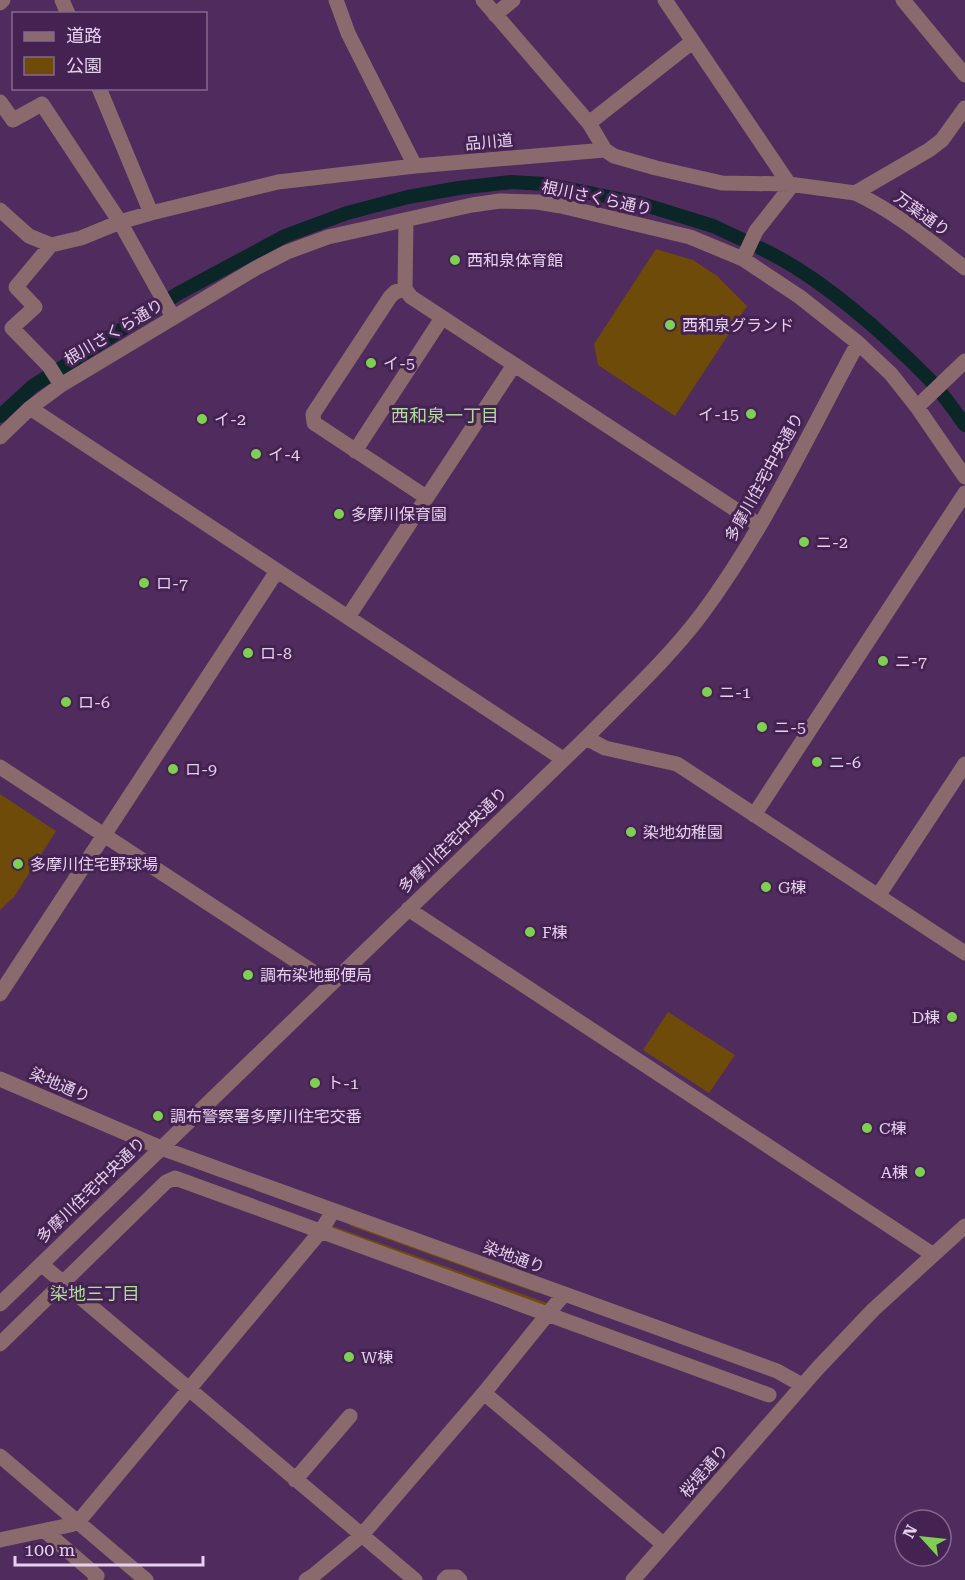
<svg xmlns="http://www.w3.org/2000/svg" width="965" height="1580" viewBox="0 0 965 1580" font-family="'Roboto Serif','Noto Sans JP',serif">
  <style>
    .green { fill: #6e4b09 }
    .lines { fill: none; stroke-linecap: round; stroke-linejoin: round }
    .canal { stroke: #0a2627; stroke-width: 14 }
    .minor { stroke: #8a6a6c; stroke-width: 15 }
    .poi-dot { fill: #7fd052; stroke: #442251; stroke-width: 2 }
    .labels { text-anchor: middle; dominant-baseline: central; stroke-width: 6; stroke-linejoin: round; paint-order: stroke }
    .street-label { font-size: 16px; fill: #e5d0ed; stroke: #442251 }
    .poi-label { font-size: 16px; fill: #e5d0ed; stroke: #442251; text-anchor: start }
    .neighbourhood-label { font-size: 18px; fill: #b0dd9b; stroke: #442251 }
  </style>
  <rect width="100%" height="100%" fill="#4f2c5d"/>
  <path class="green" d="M656,249l37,11 24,16 30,30 -72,110 -77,-51 -4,-21z
    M0,794l56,37 -42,66 -14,13z
    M668,1012l67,43 -26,38 -66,-43z
    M349,1224l187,67 1,2 -187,-67z
    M330,1225l217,78 4,1 -2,4 -219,-78z"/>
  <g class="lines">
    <path class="canal" d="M760,248c60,28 125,86 171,133 12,13 23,29 34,44
      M0,416l33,-30 146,-93 106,-57 62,-23 61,-16 51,-9 52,-6 34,2 94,19 74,23 28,13"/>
    <path class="minor" d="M62,0l6,14
      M336,0l12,33 67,133
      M483,0l106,123 16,27
      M665,0l124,184v5l-33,42 -13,28
      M903,0l62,75
      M0,3l3,-3
      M495,15l18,-15
      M99,88l52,125
      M0,102l13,18 29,-16 78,118 53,95
      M589,123l103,-81
      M855,193c41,19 75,48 110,75
      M0,210l29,26 22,9 30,-7 39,-16 31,-9 127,-31 137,-16 190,-16 9,6 42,12 66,15 67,1 66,9 74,-43 13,-10 23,-32
      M406,220l-1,69 6,8 348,228
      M51,245l-35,42 19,20 -23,21 37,38 12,19
      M405,289l-10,3 -5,5 -77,117 1,9 112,74
      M917,407l48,-46
      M30,408l533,351
      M0,437l30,-29 31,-23 195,-117 31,-16 41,-15 144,-32 28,-4 37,1 24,4 129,31 53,22 57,38 58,46 33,31 26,33 48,70
      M355,451l87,-133
      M348,617l166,-252
      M586,738l19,10 72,16 288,189
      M0,767l330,216
      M754,815l211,-322
      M878,896l87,-132
      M408,909l524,345
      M0,994l277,-423
      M0,1079l161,69 616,223 25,14
      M41,1264l374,316
      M0,1304l586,-566c39,-40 81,-78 115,-123 62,-83 107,-180 157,-272
      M0,1344l166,-162 9,-4 594,217
      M484,1393l179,151
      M0,1456l146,124
      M295,1480l55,-64
      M45,1531l52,45 -2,4
      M0,1540l70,-15 8,-3 243,-291 12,-20
      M306,1580l8,-5 47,-39 123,-143 80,-99
      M444,1580l3,-3h10l3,3
      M633,1580l184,-211 56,-59 92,-84"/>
  </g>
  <g class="poi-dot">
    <circle cx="455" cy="260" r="6"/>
    <circle cx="670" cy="325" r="6"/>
    <circle cx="371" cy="363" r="6"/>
    <circle cx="751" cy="414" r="6"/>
    <circle cx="202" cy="419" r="6"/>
    <circle cx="256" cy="454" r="6"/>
    <circle cx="339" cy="514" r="6"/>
    <circle cx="804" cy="542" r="6"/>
    <circle cx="144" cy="583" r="6"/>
    <circle cx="248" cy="653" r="6"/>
    <circle cx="883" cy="661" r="6"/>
    <circle cx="707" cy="692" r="6"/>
    <circle cx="66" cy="702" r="6"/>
    <circle cx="762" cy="727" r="6"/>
    <circle cx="817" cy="762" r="6"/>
    <circle cx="173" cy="769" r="6"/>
    <circle cx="631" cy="832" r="6"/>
    <circle cx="18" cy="864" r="6"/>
    <circle cx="766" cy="887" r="6"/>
    <circle cx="530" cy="932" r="6"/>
    <circle cx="248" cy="975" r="6"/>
    <circle cx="952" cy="1017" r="6"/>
    <circle cx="315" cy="1083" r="6"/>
    <circle cx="158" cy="1116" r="6"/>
    <circle cx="867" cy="1128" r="6"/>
    <circle cx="920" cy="1172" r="6"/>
    <circle cx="349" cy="1357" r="6"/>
  </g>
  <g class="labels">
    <g class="street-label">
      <text transform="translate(489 142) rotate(-5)">品川道</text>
      <text transform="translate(597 198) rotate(12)">根川さくら通り</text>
      <text transform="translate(922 214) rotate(36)">万葉通り</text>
      <text transform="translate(114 332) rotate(-31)">根川さくら通り</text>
      <text transform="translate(764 477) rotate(-61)">多摩川住宅中央通り</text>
      <text transform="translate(453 840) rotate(-44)">多摩川住宅中央通り</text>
      <text transform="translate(60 1085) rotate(23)">染地通り</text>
      <text transform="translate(91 1190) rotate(-44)">多摩川住宅中央通り</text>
      <text transform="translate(514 1257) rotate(20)">染地通り</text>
      <text transform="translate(704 1471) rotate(-49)">桜堤通り</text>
    </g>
    <g class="poi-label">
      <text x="467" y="260">西和泉体育館</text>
      <text x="682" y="325">西和泉グランド</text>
      <text x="383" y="363">イ-5</text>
      <text x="739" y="414" text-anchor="end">イ-15</text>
      <text x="214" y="419">イ-2</text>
      <text x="268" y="454">イ-4</text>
      <text x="351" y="514">多摩川保育園</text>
      <text x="816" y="542">ニ-2</text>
      <text x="156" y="583">ロ-7</text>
      <text x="260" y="653">ロ-8</text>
      <text x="895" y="661">ニ-7</text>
      <text x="719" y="692">ニ-1</text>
      <text x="78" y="702">ロ-6</text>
      <text x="774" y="727">ニ-5</text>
      <text x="829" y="762">ニ-6</text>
      <text x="185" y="769">ロ-9</text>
      <text x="643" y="832">染地幼稚園</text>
      <text x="30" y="864">多摩川住宅野球場</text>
      <text x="778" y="887">G棟</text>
      <text x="542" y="932">F棟</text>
      <text x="260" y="975">調布染地郵便局</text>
      <text x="940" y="1017" text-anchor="end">D棟</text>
      <text x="327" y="1083">ト-1</text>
      <text x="170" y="1116">調布警察署多摩川住宅交番</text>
      <text x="879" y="1128">C棟</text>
      <text x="908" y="1172" text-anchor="end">A棟</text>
      <text x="361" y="1357">W棟</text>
    </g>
    <g class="neighbourhood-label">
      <text x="445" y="415">西和泉一丁目</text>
      <text x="95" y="1293">染地三丁目</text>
    </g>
  </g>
  <rect x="12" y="12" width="195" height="78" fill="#442251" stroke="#84688f" stroke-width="1.5"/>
  <rect x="24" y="32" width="30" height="9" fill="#8a6a6c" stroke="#84688f" stroke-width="1.5"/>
  <text x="66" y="42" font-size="18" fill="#e5d0ed">道路</text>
  <rect x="24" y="57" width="30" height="18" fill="#6e4b09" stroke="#84688f" stroke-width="1.5"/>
  <text x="66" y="72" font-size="18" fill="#e5d0ed">公園</text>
  <g transform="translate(923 1538) rotate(297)"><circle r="28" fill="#442251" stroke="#84688f" stroke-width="1.5"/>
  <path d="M0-4.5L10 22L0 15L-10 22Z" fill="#7fd052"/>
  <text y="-9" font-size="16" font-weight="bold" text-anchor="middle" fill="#e5d0ed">N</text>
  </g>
  <path d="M15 1556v9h188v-9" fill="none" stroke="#e5d0ed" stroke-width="3"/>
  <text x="24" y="1556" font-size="18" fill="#e5d0ed" stroke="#442251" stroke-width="4.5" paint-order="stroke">100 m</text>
</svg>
